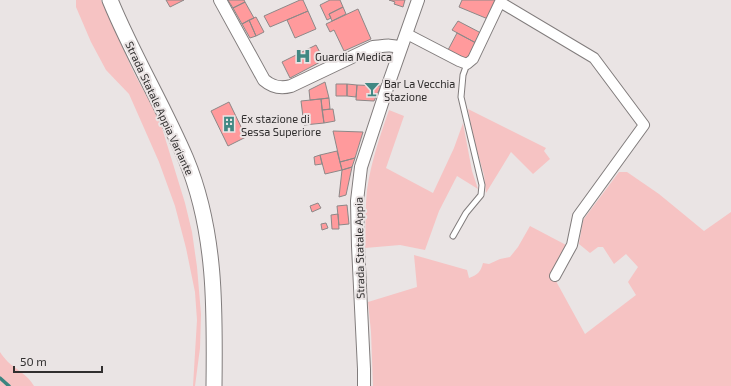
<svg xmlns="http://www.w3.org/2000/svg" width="731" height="386" viewBox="0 0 731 386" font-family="'Exo 2',sans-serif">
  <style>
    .green { fill: #f6c3c3 }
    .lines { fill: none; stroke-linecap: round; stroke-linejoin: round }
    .stream { stroke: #3c8580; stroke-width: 3.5 }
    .building { fill: #ff9a9c; stroke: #8d8888 }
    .service-casing { stroke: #817c7c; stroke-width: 7 }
    .minor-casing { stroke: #817c7c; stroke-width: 12 }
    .tertiary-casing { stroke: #817c7c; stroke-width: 14 }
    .primary-casing { stroke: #817c7c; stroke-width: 17 }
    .service { stroke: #fff; stroke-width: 5 }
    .minor { stroke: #fff; stroke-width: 10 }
    .tertiary { stroke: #fff; stroke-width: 12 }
    .primary { stroke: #fff; stroke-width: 15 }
    .labels { text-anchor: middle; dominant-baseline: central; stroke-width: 4; stroke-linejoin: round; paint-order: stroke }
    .poi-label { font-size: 11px; fill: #312f2f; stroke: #eae4e4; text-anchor: start }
    .street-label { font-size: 11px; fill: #312f2f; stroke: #eae4e4 }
  </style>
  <rect width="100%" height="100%" fill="#eae4e4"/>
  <path class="green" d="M76,0h25l33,73 19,35 9,20 23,75 7,29 5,35 4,47 -1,34 -5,38h-2l4,-66 -2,-28 -9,-44 -11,-42 -16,-44 -30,-68 -23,-24 -15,-28 -15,-35z
    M468,109l78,39 -2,3 6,8 -17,15 -22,-22 -25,41 -2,-18 -11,-38z
    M389,110l15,6 -18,52 47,25 21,-45 9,-25 9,48 6,18 -21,-13 -18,35 -14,39 -25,-5 -35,3c1,-19 0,-39 2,-58 4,-28 13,-54 22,-80z
    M619,172h8l32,22 45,37 27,-19v174h-358l-2,-54 -3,-30 49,-15 -3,-32 53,15 2,8c9,-3 12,-7 14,-15l6,1 11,-5 10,-2 8,-10 12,-21 38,20 -13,22 -4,4 34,62 51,-39 -8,-13 10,-15 -12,-13 -12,10 -11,-17h-5l-8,6 -11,-9 4,-24z
    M0,352c2,3 5,7 8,10 9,8 20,13 26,24h-34z"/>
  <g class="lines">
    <path class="stream" d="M0,378l9,8"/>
  </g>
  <path class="building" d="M166,0h18l-14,7z
    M228,0h16l1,2 -12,6z
    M300,0h3l5,11 -38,16 -6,-11z
    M330,0h10l3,7 -14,7 2,4 -4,2 -7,-15z
    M389,0h16l-2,7 -9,-3 1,-2z
    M462,0h34l-8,19 -29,-12z
    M245,2l9,16 -12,6 -9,-16z
    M343,7l3,7 -14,7 -3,-7z
    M358,9l13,30 -27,12 -10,-21 -4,2 -4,-8z
    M308,11l8,18 -21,9 -8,-18z
    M256,17l8,15 -8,4 -7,-16z
    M249,20l7,16 -6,2 -8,-14z
    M458,21l23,12 -5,10 -24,-13z
    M457,33l19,10 -9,17 -19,-10z
    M316,45l8,15 -34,18 -8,-16z
    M325,82l4,16 -19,2 -1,-10z
    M336,84h11v12h-11z
    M347,84l10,1 -1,12 -9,-1z
    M357,85l24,1 -7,15 -18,-1z
    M329,98l1,11 -8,1 -1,-11z
    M321,99l3,24 -20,2 -3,-24z
    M229,102l17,35 -18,9 -17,-35z
    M333,109l2,12 -11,2 -2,-13z
    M333,131l30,1 -8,26 -15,4z
    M337,151l5,19 -17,4 -5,-19z
    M320,155l2,9 -7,1 -1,-8z
    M355,158l-3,9 -10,3 -2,-8z
    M352,167l-6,28 -7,2 3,-27z
    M318,203l3,5 -9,4 -2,-6z
    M347,205l2,19 -10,1 -2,-19z
    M338,214l1,15h-7l-1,-14z
    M326,223l2,5 -6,2 -1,-6z"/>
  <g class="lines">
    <defs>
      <path id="service" d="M453,236l13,-23 15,-18 1,-10 -21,-88 2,-22 4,-11"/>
      <path id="minor" d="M500,2l94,56 50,67 -66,91 -6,29 -17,31
        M407,34l52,27 8,3 6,-5 28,-59"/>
      <path id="tertiary" d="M220,0l44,80c8,7 16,9 27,6l82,-39c11,-1 18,-3 27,1
        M364,386v-17l-6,-123 -1,-45 4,-34 26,-79 31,-88"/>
      <path id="primary" d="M110,0c22,54 53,105 76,159 30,72 29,151 28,227"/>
    </defs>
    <use href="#service" class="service-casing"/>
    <use href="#minor" class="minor-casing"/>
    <use href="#tertiary" class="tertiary-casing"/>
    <use href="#primary" class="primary-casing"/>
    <use href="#service" class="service"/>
    <use href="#minor" class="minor"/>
    <use href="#tertiary" class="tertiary"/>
    <use href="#primary" class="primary"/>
  </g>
  <defs>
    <symbol id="hospital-bare" viewBox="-9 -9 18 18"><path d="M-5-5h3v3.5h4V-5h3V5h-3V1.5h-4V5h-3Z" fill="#418883" stroke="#eae4e4" stroke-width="2.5" paint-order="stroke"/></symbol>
    <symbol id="bar-bare" viewBox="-9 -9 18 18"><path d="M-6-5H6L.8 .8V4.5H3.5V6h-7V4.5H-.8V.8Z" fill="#418883" stroke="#eae4e4" stroke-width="2.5" paint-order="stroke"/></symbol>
    <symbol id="building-bare" viewBox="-9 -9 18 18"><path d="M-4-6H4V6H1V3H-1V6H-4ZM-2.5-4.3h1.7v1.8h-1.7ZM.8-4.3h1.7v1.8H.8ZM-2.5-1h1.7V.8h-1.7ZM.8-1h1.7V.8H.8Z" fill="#418883" stroke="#eae4e4" stroke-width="2.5" paint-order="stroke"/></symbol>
  </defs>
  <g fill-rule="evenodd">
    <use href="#hospital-bare" x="292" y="45" width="22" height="22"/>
    <use href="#bar-bare" x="361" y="78" width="22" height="22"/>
    <use href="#building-bare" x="218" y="113" width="22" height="22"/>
  </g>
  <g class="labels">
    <g class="poi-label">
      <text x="315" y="56">Guardia Medica</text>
      <text x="384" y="83">Bar La Vecchia<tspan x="384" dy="13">Stazione</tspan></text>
      <text x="241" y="118">Ex stazione di<tspan x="241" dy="13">Sessa Superiore</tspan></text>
    </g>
    <g class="street-label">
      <text transform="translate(160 108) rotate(65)">Strada Statale Appia Variante</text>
      <text transform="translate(359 248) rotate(-91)">Strada Statale Appia</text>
    </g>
  </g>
  <path d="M14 366v6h88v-6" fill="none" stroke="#312f2f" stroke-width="2"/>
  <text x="20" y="366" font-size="12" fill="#312f2f" stroke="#eae4e4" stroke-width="3" paint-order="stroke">50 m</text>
</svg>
